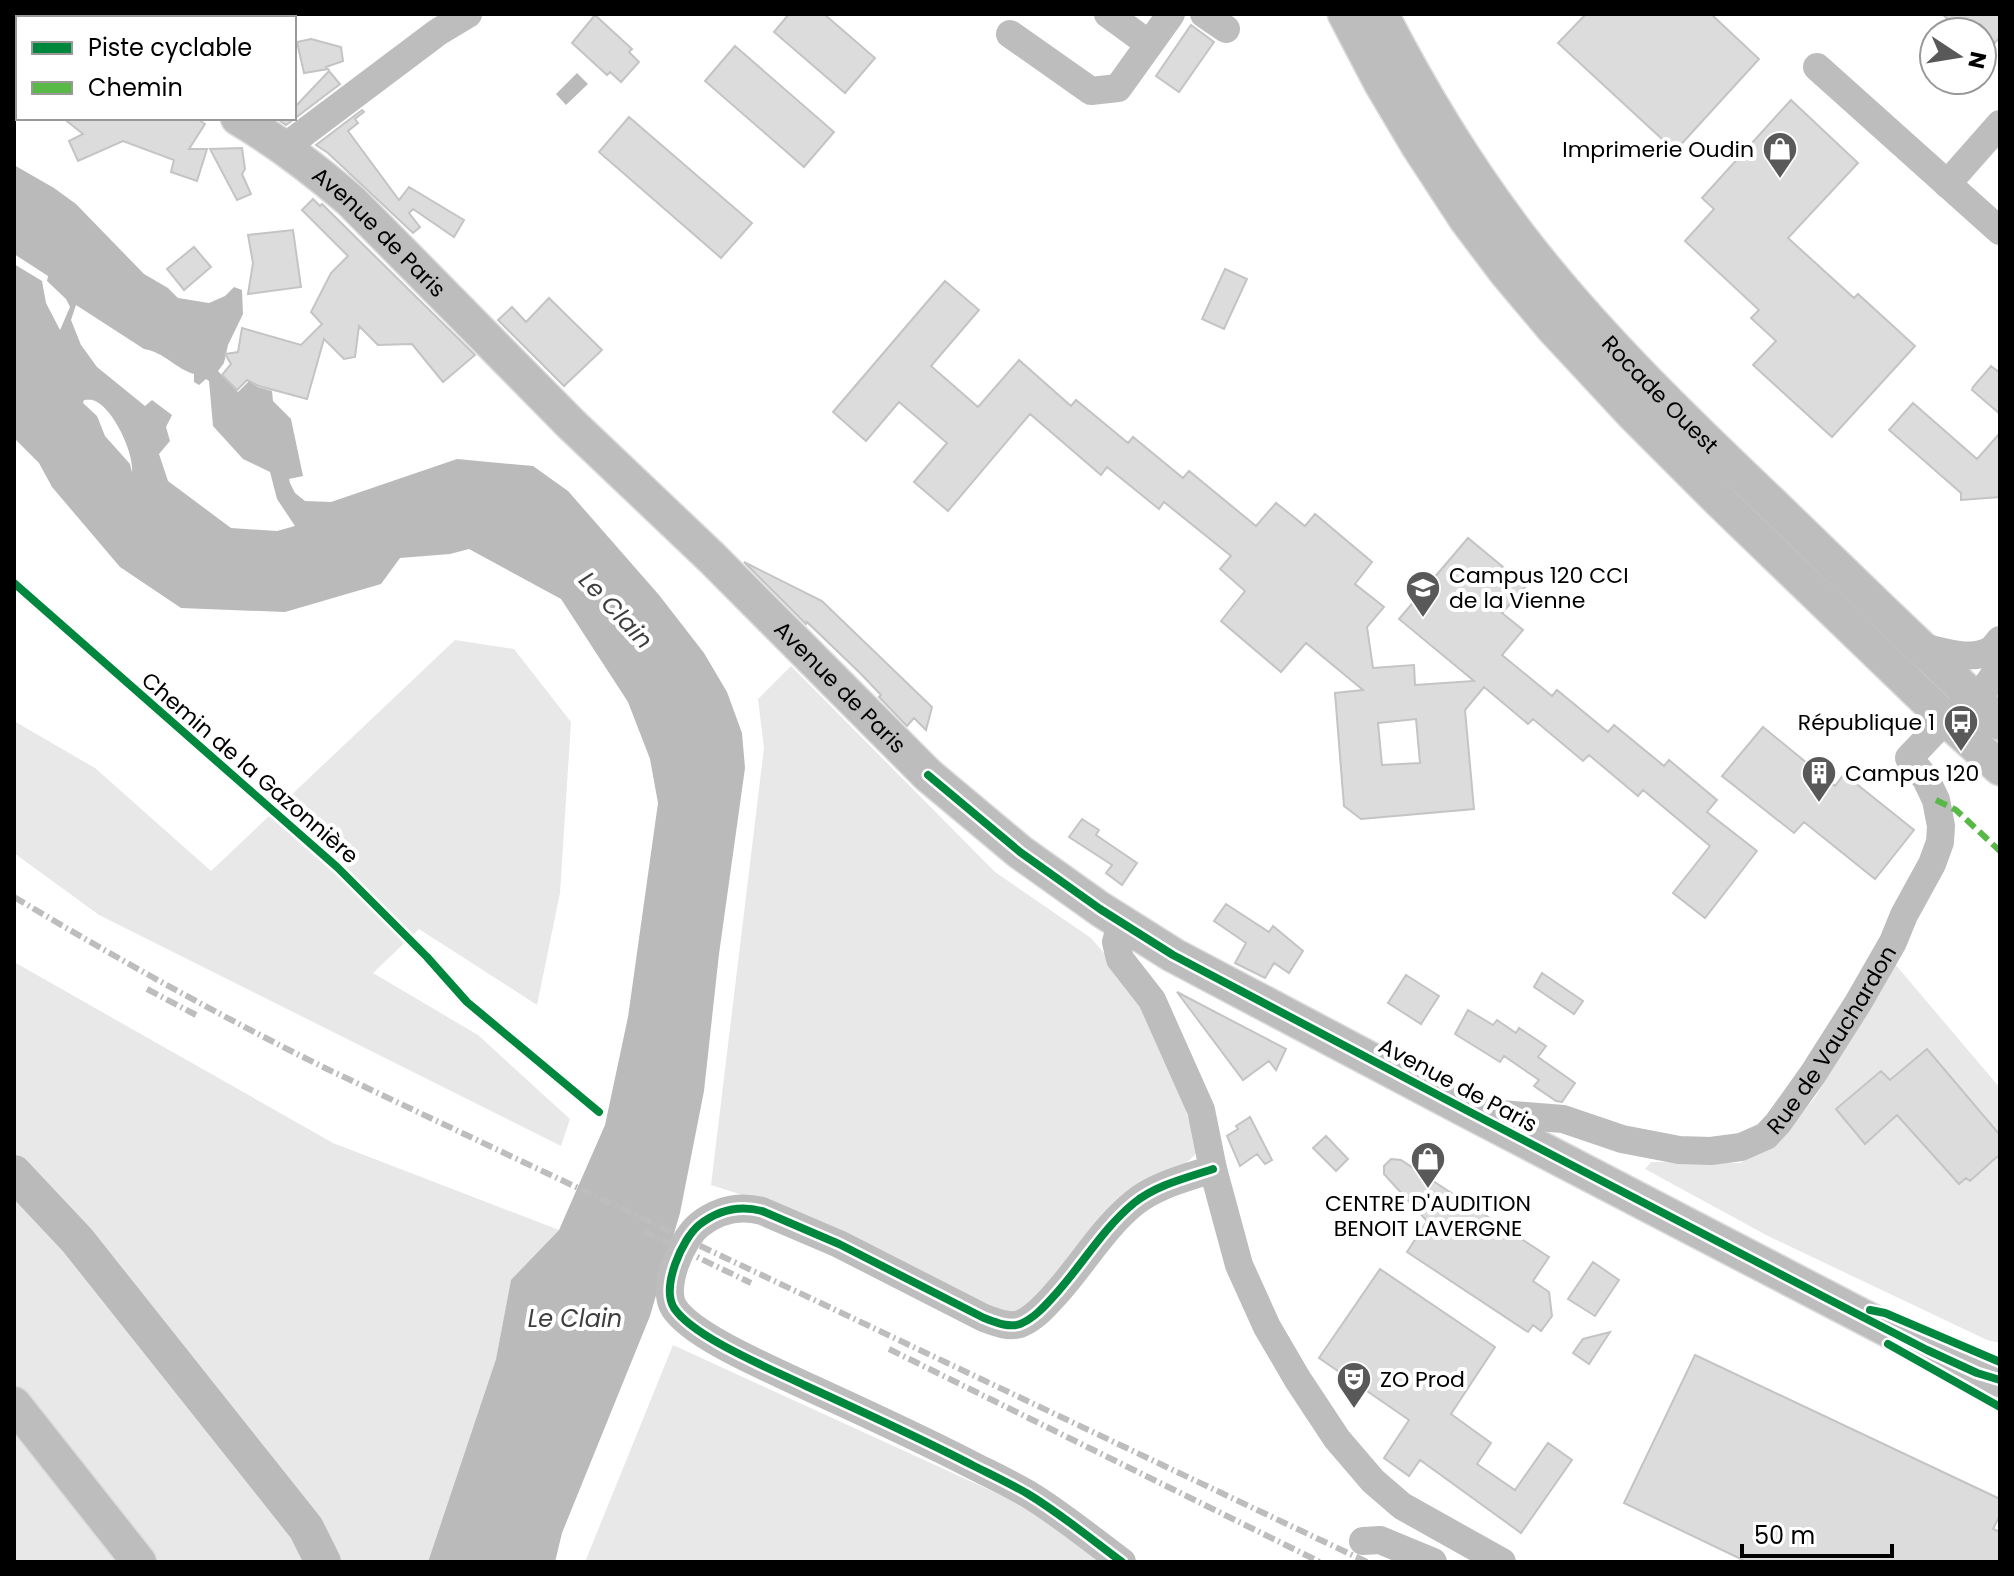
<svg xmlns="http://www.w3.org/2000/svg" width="2014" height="1576" viewBox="0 0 2014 1576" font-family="Poppins,sans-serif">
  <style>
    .green { fill: #e8e8e8 }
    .water { fill: #bababa; fill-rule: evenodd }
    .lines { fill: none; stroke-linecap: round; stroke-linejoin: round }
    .river { stroke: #bababa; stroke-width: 36 }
    .building { fill: #dcdcdc; stroke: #c4c4c4; stroke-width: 2; fill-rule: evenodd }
    .major-casing { stroke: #dbdbdb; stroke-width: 37 }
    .minor { stroke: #bdbdbd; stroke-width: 28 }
    .major { stroke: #bdbdbd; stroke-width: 34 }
    .rail { stroke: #bdbdbd; stroke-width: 6; stroke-dasharray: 12 4 2 4; stroke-linecap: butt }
    .quiet { stroke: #58b947; stroke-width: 6; stroke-dasharray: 12 6; stroke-linecap: butt }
    .cycleway-casing { stroke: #fff; stroke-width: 13 }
    .cycleway { stroke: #00873e; stroke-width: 8 }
    .labels { text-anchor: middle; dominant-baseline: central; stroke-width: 8; stroke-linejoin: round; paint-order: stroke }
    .poi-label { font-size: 22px; fill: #000; stroke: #fff; text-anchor: start }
    .street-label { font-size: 22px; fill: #000; stroke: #fff }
    .water-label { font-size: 24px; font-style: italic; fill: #3e3e3e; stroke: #fff }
  </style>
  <rect width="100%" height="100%" fill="#fff"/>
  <path class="green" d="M455,640l59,9 57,73 -11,171 -23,112 -118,-76 -46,44 105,62 92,84 -9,27 -462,-231 -85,-62v-132l81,47 116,103z
    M791,666l204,206 96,66 37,43 47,97 21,64v12l-163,152 -17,8h-24l-212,-107 -69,-22 53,-437 -6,-49z
    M14,962l319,181 226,87 -48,51 -15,78 -68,203h-414z
    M1895,964l105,124v255l-13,-3 -219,-104 -123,-67 6,-7 89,1 40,-21 36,-46z
    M673,1345l354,162 76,55h-518z"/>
  <path class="water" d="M577,73l11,11 -22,21 -10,-11z
    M14,165l40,23 22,16 68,70 24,14 10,10 31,5 16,-7 9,-9 8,3 1,24 -15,31 -4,18 -6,8 20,21 11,-11 9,6 14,4 1,10 18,18 12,57 -14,3 1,4 5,10 10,8 26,1 126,-43 76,7 35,25 91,104 45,58 23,39 15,41 3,35 -26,186 -15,137 -24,122 -30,103 -88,217 -7,29h-127l68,-203 15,-79 48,-50 46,-105 23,-108 30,-214 -8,-44 -22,-57 -67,-103 -92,-50 -19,5 -50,4 -19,26 -96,28 -104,-4 -61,-41 -68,-80 -13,-24 -25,-25v-174l28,17 4,22 14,27 10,-23 -4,-8 -19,-18 1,-5 -34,-22zM76,305l68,44c20,3 32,20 50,25v8l5,3 7,-6 3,2 4,45 30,33 27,13 7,27 18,27 -18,5 -46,-3 -63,-47 -9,-27 11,-13 -4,-14 6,-12 -20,-15 -7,6 -48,-39 -16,-22 -10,-25zM84,400c5,0 8,-1 13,2 17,9 37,51 35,70l-2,-8 -25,-28 -8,-20 -14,-13z"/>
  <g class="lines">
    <path class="river" d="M14,1173l63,67 229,288 17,34"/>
  </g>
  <path class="building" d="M789,14h35l51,44 -30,35 -71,-61z
    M1586,14h125l48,45 -84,92 -117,-108z
    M1942,14h58v23l-18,20v-25h-20z
    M595,15l37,34 -3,3 10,10 -18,20 -11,-10 -3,3 -35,-32z
    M1191,25l23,17 -35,50 -23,-16z
    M311,39l30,8 2,14 -17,6 2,2 -24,4 -7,-31z
    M735,46l99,86 -30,35 -99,-86z
    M329,71l11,13 -54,41 -10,-7h18v-10z
    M1791,100l67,63 -70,75 66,60 4,-4 57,52 -83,91 -79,-72 23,-24 -25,-23 8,-8 -74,-69 29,-32 -12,-11z
    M362,110l2,2 -9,7 3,4 -10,8 51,69 10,-13 55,33 -10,17 -41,-28 -4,4 11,14 -7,6 -85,-80 -12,-8z
    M629,117l123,106 -31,35 -122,-106z
    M63,118h133l9,6 -16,25h18l-10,32 -26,-9 3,-12 -51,-19 -45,20 -9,-20 14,-7z
    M242,148l3,21 -3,5 9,20 -14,6 -27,-51z
    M313,199l7,7 2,-2 153,151 -32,27 -31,-38 -34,1 -19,-19 -4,31 -11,2 -20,-20 -17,60 -48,-13 -12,-6 -10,10 -15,-15 9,-11 -6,-10 13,-2 4,-24 59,17 21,-21 -11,-12 20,-39 17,-17 -46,-46z
    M293,230l8,57 -53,7 5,-31 -5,-28z
    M194,247l17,20 -27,23 -17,-21z
    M1225,269l22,10 -23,50 -22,-10z
    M945,281l34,29 -48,56 47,41 41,-47 52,46 5,-6 52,43 5,-6 50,41 6,-7 67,55 20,-23 29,23 10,-12 57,48 -17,22 29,23 -17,20 6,41 41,-3 1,20 59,-4 -75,-62 69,-81 58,48 -24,27 21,17 -21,25 50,41 5,-6 51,42 6,-7 50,41 5,-6 48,40 -10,12 50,39 -52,67 -32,-25 37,-47 -67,-56 -5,6 -49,-41 -6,6 -50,-42 -5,5 -44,-37 -19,23 9,99 -113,10 -17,-13 -9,-113 28,-3 -57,-47 -25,29 -60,-51 24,-30 -25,-22 11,-13 -67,-54 -5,7 -52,-42 -6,8 -71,-61 -82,97 -34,-29 33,-39 -48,-41 -33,39 -33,-29zM1416,719l4,44 -38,2 -4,-42z
    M549,298l53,52 -38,36 -66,-66 14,-13 14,15z
    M1991,366l9,7v41l-28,-24 1,-3z
    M1913,403l64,56 23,-26v64l-39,3v-7l-72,-63z
    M744,562l78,39 110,106 -6,23 -12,-12 -7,8 -28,-29 2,-2 -20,-21 -54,-52 -1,2z
    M1763,727l72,59 9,-12 70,56 -39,49 -71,-57 -10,11 -72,-57z
    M1082,819l17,11 -3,5 41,28 -15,22 -16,-12 6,-8 -43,-28z
    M1226,904l43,28 4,-6 30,25 -14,22 -15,-10 -9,15 -30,-15 11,-20 -32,-22z
    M1542,973l41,28 -9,13 -40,-27z
    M1406,975l33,21 -18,28 -33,-21z
    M1177,992l109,57 -10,21 -7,-9 -26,19z
    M1468,1010l25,15 4,-5 19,13 3,-5 27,18 -8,11 37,26 -13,19 -6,-1 -22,-15 5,-6 -35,-24 -4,6 -45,-28z
    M1927,1049l73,86v19l-30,27 -4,-3 -7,6 -62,-69 -32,29 -29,-35 45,-38 9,9z
    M1250,1117l22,43 -7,4 -8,-10 -17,12 -13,-30 11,-7 -2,-3z
    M1326,1136l22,23 -12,12 -23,-23z
    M1391,1159l10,1 148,97 -16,24 16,11 3,24 -11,15 -8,-6 -5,7 -121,-80 20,-31 -43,-47v-8z
    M1593,1262l26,18 -24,36 -27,-17z
    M1380,1269l115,78 -44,67 40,29 -14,21 38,26 33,-47 24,17 -51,73 -101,-73 -11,16 -25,-18 25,-38 -90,-62z
    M1610,1332l-21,32 -16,-11 10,-14z
    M1695,1355l305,144v16l-7,14 7,3v30h-253l-123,-59z"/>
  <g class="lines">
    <defs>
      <g id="major">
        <path d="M61,14l7,4"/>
        <path d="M1345,14l35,67 39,66 47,72 40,53 48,57 79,85 89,89 224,216 54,49"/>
        <path id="s2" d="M1381,14c43,84 90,161 149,236 71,90 155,171 238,250 77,75 154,149 232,223"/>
        <path id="s3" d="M238,118c42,25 76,51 113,83l220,223 141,134 216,217 92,77 80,57 73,46 295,156 459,239 50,23 23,7"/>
        <path d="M14,1404l125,158"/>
      </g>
    </defs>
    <use href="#major" class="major-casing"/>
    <g class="minor">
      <path d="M1108,14l41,30"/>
      <path d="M1204,14l22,15"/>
      <path d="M1010,34l81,57 27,-3 53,-74"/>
      <path d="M1817,67l183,164"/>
      <path d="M285,147l153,-115 30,-18"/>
      <path d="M1947,184l53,-60"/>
      <path d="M1919,646c19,5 54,16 72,4 4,-3 6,-7 9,-10"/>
      <path d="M1121,923l-5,19 4,17 32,41 49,110 12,59 26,96 28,62 31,53 39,59 36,42 29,25 100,56"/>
      <path id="s1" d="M1476,1112l87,7 59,20 57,11 32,1 30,-4 25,-11 12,-13 35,-49 45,-71 35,-61 11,-27 28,-51 8,-22 1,-16 -5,-26 -10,-21 -17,-21 37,-39 36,-26 18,-27"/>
      <path d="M1363,1541l17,-1 53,22"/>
      <path d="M1122,1562c-31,-23 -61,-48 -94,-68 -17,-10 -36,-19 -54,-28 -56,-29 -113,-55 -170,-81 -33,-16 -111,-48 -130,-77 -13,-21 8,-69 25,-83 19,-15 40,-20 63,-14l77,33 145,74c11,4 24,10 36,6 13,-5 24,-17 33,-27 28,-30 49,-68 81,-94 22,-18 52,-25 79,-34"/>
    </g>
    <use href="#major" class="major"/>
    <path class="rail" d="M14,897c102,61 204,118 311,171l1042,494
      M147,989l49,26
      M643,1231l108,52
      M889,1349l431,213"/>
    <path class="quiet" d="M1936,800l20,10 44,41"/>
    <defs>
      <path id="cycleway" d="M14,583l323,284 90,90 40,45 132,110
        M928,775l92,77 80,57 73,46 295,156 360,188 99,51 50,23 23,7
        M1870,1310l15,3 115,49
        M1888,1344l112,63
        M1122,1562c-31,-23 -61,-48 -94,-68 -17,-10 -36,-19 -54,-28 -56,-29 -113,-55 -170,-81 -33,-16 -111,-48 -130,-77 -13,-21 8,-69 25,-83 19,-15 40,-20 63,-14l77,33 145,74c11,4 24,10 36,6 13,-5 24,-17 33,-27 28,-30 49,-68 81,-94 22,-18 52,-25 79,-34"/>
    </defs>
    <use href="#cycleway" class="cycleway-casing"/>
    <use href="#cycleway" class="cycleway"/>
  </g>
  <defs>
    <symbol id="shop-pin" viewBox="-11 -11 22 30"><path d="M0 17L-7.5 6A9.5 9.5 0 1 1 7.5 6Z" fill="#595959" stroke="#fff"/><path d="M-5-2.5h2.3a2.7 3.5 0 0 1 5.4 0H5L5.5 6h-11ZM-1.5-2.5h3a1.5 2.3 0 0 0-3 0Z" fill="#fff"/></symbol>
    <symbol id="university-pin" viewBox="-11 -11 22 30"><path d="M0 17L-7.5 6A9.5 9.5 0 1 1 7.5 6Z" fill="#595959" stroke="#fff"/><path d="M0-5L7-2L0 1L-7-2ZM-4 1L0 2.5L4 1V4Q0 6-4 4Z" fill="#fff"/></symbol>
    <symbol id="bus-pin" viewBox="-11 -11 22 30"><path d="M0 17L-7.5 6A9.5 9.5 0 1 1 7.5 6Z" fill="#595959" stroke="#fff"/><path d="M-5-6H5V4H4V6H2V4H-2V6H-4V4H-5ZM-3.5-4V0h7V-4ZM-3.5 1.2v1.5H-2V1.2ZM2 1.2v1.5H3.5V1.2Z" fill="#fff"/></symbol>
    <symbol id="building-pin" viewBox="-11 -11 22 30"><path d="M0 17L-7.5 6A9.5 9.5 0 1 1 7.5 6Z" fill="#595959" stroke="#fff"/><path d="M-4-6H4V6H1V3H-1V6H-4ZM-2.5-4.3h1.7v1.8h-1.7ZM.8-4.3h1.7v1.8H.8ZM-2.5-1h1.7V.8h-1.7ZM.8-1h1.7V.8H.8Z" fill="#fff"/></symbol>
    <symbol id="theatre-pin" viewBox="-11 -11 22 30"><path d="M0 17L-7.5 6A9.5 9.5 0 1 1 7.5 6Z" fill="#595959" stroke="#fff"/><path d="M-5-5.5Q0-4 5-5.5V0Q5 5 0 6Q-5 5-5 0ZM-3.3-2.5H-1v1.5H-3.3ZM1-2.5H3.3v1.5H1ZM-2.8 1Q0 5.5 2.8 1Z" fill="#fff"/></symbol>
  </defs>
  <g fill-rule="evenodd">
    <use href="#shop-pin" x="1760" y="129" width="40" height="54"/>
    <use href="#university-pin" x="1403" y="568" width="40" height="54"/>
    <use href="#bus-pin" x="1941" y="702" width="40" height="54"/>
    <use href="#building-pin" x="1799" y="753" width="40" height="54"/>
    <use href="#shop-pin" x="1408" y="1139" width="40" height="54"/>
    <use href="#theatre-pin" x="1334" y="1359" width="40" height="54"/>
  </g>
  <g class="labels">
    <g class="poi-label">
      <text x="1754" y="149" text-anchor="end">Imprimerie Oudin</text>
      <text x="1449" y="575">Campus 120 CCI<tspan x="1449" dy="25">de la Vienne</tspan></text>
      <text x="1935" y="722" text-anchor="end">République 1</text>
      <text x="1845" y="773">Campus 120</text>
      <text x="1428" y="1203" text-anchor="middle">CENTRE D'AUDITION<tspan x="1428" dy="25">BENOIT LAVERGNE</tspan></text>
      <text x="1380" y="1379">ZO Prod</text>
    </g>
    <g class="street-label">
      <text stroke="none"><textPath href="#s3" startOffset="182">Avenue de Paris</textPath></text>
      <text stroke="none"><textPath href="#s2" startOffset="474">Rocade Ouest</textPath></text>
      <text stroke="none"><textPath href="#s3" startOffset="830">Avenue de Paris</textPath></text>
      <text transform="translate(250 768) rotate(41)">Chemin de la Gazonnière</text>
      <text stroke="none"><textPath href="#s1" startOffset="414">Rue de Vauchardon</textPath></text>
      <text transform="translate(1458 1085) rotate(28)">Avenue de Paris</text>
    </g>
    <g class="water-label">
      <text transform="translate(616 610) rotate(47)">Le Clain</text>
      <text x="575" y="1318">Le Clain</text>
    </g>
  </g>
  <rect width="2014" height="1576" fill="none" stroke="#000000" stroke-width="32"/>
  <rect x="16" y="16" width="280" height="104" fill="#ffffff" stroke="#999999" stroke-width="2"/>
  <rect x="32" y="42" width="40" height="12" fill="#00873e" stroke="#999999" stroke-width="2"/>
  <text x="88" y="56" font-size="24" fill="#000000">Piste cyclable</text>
  <rect x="32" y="82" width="40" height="12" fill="#58b947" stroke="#999999" stroke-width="2"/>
  <text x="88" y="96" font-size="24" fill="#000000">Chemin</text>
  <g transform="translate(1958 56) rotate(102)"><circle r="38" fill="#ffffff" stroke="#999999" stroke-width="2"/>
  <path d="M0-6L14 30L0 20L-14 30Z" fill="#595959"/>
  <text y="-12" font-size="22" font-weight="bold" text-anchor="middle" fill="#000000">N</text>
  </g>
  <path d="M1742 1544v12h150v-12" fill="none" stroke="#000000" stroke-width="4"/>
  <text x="1754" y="1544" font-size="24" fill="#000000" stroke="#ffffff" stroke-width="6" paint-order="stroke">50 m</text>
</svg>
